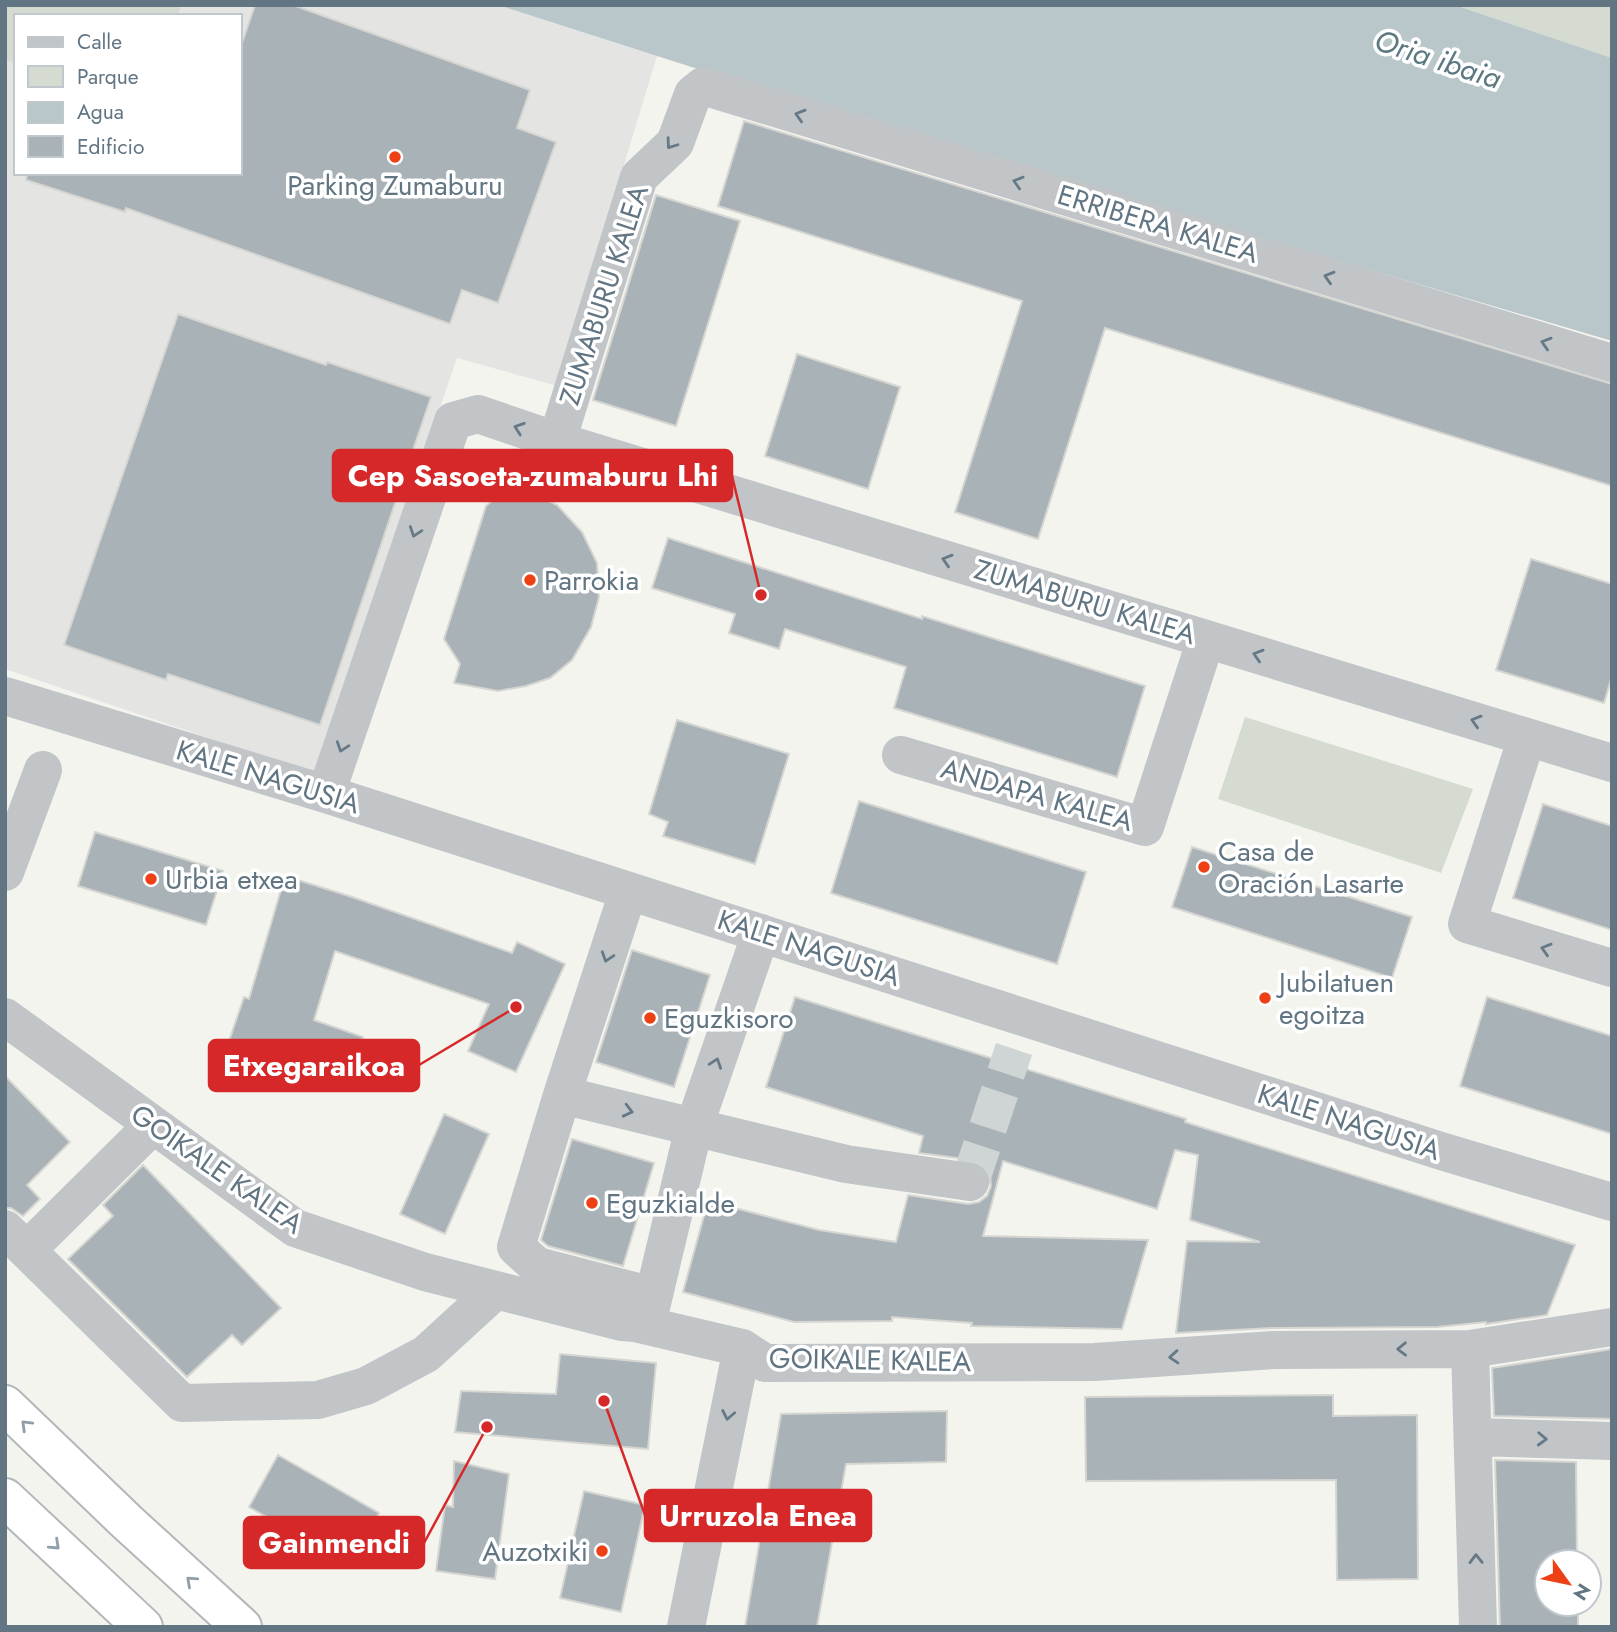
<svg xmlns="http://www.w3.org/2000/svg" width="1617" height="1632" viewBox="0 0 1617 1632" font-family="Jost,sans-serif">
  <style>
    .built { fill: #e4e5e3 }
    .green { fill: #d5dbd0 }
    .water { fill: #b9c7cb }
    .building { fill: #a9b2b6; stroke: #d5d5d2; stroke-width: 2 }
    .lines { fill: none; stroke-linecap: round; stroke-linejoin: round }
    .street-tunnel { stroke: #cfd4d4; stroke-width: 38; stroke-dasharray: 38 19; stroke-linecap: butt }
    .highway-casing { stroke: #b3b7ba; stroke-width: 42 }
    .street { stroke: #c1c5c8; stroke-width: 38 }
    .highway { stroke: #fff; stroke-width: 38 }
    .oneway { stroke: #667986 }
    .oneway2 { stroke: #909ea8 }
    .poi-dot { fill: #ee4015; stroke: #fff; stroke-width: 2.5 }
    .labels { text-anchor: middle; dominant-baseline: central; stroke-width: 7; stroke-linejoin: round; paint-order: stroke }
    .poi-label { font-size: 28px; fill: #617582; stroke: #fff; text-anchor: start }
    .street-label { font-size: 28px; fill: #617582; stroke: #fff }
    .water-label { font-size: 30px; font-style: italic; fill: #5c7880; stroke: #fff }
    .leader { fill: none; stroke: #d62828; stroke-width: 2.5 }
    .callout-dot { fill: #d62828; stroke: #fff; stroke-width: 2.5 }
    .callout { fill: #d62828; stroke: #d62828; stroke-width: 2.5 }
    .callout-label { font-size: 30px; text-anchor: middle; font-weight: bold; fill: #fff }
  </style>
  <rect width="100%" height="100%" fill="#f4f4ef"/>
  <path class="built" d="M181,5h317l159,51 -100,330 -100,-28 -142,416 -310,-105v-609l11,3v110h224v-157h-62z"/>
  <path class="green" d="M5,5h176l-3,11h-162v47l-11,-3z
    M1455,5h157v53z
    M1245,717l228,72 -32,84 -223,-74z"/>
  <path class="water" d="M498,5h957l157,53v283l-808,-238z"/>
  <path class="building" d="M255,5h38l237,85 -13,38 39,14 -58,161 -36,-13 -12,34 -324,-116 -1,4 -99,-32 1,-7h213v-124z
    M744,121l868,263v102l-507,-158 -67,211 -83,-27 67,-211 -304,-95z
    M656,195l84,26 -64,205 -83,-26z
    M178,314l148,51 1,-3 104,35 -111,328 -152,-51 -2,6 -102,-35z
    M797,354l103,33 -32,102 -103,-33z
    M528,490l29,15 25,27 15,31 2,34 -8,30 -19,33 -22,18 -24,8 -28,5 -44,-8 6,-19 -16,-25 42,-133 15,-13z
    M668,538l254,81v-3l223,70 -28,91 -223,-69 12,-41 -121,-38 -6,20 -50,-16 6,-19 -83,-26z
    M1531,559l81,25v92l-8,27 -108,-33z
    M677,720l112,34 -34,110 -92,-28 5,-14 -19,-8z
    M859,801l227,71 -29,92 -226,-71z
    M1543,804l69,22v104l-99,-32z
    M95,832l128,39 -17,54 -128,-39z
    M1192,847l220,70 -20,61 -220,-71z
    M285,876l67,21 160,56 5,-11 48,22 -49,108 -48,-21 21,-47 -154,-53 -21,69 49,17 -17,51 -120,-38 18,-53 5,2z
    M632,950l78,25 -36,112 -78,-25z
    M795,997l391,122 -1,3 390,123 -28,70 -61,9v-2l-49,5 -163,1 -98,5 11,-92 73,1 -70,-22 8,-65 -23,-5 -18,59 -154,-48 -20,75 165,4 -26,89 -151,-3 1,-3 -80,-6v4l-98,1 -111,-30 25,-91 111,29 77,12 12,-47 60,9 11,-2 8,-6 4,-10 -1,-13 -7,-9 -10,-4 -54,-7 4,-17 -157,-49z
    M1487,997l125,39v98l-152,-48z
    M5,1076l65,66 -43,43 13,14 -17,17 -12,-8h-6z
    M444,1114l45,20 -44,100 -45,-20z
    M572,1139l82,24 -31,103 -75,-20 -7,-6z
    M143,1165l138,143 -39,37 -10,-10 -45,42 -119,-118 45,-43 -10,-11z
    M1612,1349v70l-118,-3 -2,-48z
    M560,1354l96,9 -8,86 -193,-17 6,-41 95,3z
    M1333,1395v21l84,-1 1,164 -81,1 -1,-100 -250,1 -1,-84z
    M947,1411l-1,51 -100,2 -29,163h-72l36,-213z
    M278,1455l101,58 -28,51 -102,-57z
    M1495,1460l81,2 1,100h-30v42h31v23h-78z
    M454,1461l55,13 -14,105 -59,-8 9,-66 8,2z
    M584,1491l61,14 -24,107 -61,-14z"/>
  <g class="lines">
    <path class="street-tunnel" d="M970,1182l44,-133"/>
    <defs>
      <path id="highway" d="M5,1405l122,117 115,105
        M5,1498l138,129"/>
    </defs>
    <use href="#highway" class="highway-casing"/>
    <path class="street" d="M557,441l82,-264 36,-34 18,-49 10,-8 909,277
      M5,696l321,98 1115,357 171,51
      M1527,737l-60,187 145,44
      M901,755l244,72 61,-188
      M326,794l127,-373 25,-7 79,27 1055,322
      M5,872l38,-102
      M628,892l-66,203 -46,152 21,19 116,30
      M5,1017l290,211 130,44 197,50 13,1 107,25 23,15 330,-1 179,-12 196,-1 142,-22
      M562,1095l284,69 124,18
      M5,1229l177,174 136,-3 48,-14 60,-32 70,-64
      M27,1250l126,-125
      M648,1320l46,-193 67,-194
      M1470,1349l8,278
      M1474,1437l138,4
      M686,1627l56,-279"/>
    <use href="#highway" class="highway"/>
  </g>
  <defs><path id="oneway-chevron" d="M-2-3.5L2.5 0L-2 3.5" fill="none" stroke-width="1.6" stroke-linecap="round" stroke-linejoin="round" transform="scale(1.75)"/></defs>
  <g class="oneway">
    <use href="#oneway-chevron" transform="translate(800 115) rotate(-163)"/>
    <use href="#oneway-chevron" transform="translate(671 144) rotate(126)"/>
    <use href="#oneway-chevron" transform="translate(1018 182) rotate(-163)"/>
    <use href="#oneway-chevron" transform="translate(1329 277) rotate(-163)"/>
    <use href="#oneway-chevron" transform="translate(1546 343) rotate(-163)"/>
    <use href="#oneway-chevron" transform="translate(519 428) rotate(-161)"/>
    <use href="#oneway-chevron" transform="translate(415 532) rotate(109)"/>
    <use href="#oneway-chevron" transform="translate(947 560) rotate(-163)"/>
    <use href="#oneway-chevron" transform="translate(1258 655) rotate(-163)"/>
    <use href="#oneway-chevron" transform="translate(1476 721) rotate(-163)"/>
    <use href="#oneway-chevron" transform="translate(342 747) rotate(109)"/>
    <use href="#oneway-chevron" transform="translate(1546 949) rotate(-163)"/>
    <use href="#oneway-chevron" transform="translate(607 957) rotate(108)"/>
    <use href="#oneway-chevron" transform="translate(716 1063) rotate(-71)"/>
    <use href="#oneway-chevron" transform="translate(628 1111) rotate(14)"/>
    <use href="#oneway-chevron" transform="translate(1402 1349) rotate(179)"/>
    <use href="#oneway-chevron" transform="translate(1174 1357) rotate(176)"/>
    <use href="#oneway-chevron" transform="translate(728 1415) rotate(101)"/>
    <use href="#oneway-chevron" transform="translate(1542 1439) rotate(2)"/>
    <use href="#oneway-chevron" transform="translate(1476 1559) rotate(-91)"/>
  </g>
  <g class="oneway2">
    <use href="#oneway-chevron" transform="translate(26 1425) rotate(-136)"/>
    <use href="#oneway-chevron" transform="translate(55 1545) rotate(43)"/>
    <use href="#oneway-chevron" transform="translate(191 1581) rotate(-138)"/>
  </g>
  <g class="poi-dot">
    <circle cx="395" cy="157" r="7"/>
    <circle cx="530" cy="580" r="7"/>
    <circle cx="1204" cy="867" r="7"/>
    <circle cx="151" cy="879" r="7"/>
    <circle cx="1265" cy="998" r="7"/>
    <circle cx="650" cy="1018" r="7"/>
    <circle cx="592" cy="1203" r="7"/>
    <circle cx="602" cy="1551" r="7"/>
  </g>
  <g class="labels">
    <g class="poi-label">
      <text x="395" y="185" text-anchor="middle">Parking Zumaburu</text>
      <text x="544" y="580">Parrokia</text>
      <text x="1218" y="851">Casa de<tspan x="1218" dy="32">Oración Lasarte</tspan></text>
      <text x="165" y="879">Urbia etxea</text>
      <text x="1279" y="982">Jubilatuen<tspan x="1279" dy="32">egoitza</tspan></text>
      <text x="664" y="1018">Eguzkisoro</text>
      <text x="606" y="1203">Eguzkialde</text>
      <text x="588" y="1551" text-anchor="end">Auzotxiki</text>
    </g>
    <g class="street-label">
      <text transform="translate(1158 224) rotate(17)">ERRIBERA KALEA</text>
      <text transform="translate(604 295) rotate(-72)">ZUMABURU KALEA</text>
      <text transform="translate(1085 602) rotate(17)">ZUMABURU KALEA</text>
      <text transform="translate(268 777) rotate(17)">KALE NAGUSIA</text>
      <text transform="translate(1037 795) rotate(16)">ANDAPA KALEA</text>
      <text transform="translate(809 948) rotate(18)">KALE NAGUSIA</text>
      <text transform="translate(1349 1122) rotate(18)">KALE NAGUSIA</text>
      <text transform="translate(217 1169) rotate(35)">GOIKALE KALEA</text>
      <text transform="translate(870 1360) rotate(1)">GOIKALE KALEA</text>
    </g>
    <g class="water-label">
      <text transform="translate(1438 59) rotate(18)">Oria ibaia</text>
    </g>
  </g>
  <path class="leader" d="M761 595L732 476M516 1007L419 1065M604 1401L645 1515M487 1427L424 1543"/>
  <g class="callout-dot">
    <circle cx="761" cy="595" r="7"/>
    <circle cx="516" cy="1007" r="7"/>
    <circle cx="604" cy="1401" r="7"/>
    <circle cx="487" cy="1427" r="7"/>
  </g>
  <g class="callout">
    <rect x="333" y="450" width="399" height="51" rx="7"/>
    <rect x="209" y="1040" width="210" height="51" rx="7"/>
    <rect x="645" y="1490" width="226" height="51" rx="7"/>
    <rect x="244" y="1517" width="180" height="51" rx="7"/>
  </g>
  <g class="callout-label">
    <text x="533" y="486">Cep Sasoeta-zumaburu Lhi</text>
    <text x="314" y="1076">Etxegaraikoa</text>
    <text x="758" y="1526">Urruzola Enea</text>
    <text x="334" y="1553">Gainmendi</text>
  </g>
  <rect width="1617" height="1632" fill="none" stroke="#617582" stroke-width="14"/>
  <rect x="14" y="14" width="228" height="161" fill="#ffffff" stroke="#c0c8cd" stroke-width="2"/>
  <rect x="28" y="37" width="35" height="10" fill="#c1c5c8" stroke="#c0c8cd" stroke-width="2"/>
  <text x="77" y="49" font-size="21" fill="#617582">Calle</text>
  <rect x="28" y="66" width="35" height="21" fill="#d5dbd0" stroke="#c0c8cd" stroke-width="2"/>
  <text x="77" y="84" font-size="21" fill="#617582">Parque</text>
  <rect x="28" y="102" width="35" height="21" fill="#b9c7cb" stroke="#c0c8cd" stroke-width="2"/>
  <text x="77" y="119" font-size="21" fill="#617582">Agua</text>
  <rect x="28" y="136" width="35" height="21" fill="#a9b2b6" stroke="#c0c8cd" stroke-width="2"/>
  <text x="77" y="154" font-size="21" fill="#617582">Edificio</text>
  <g transform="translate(1568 1583) rotate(123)"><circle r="33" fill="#ffffff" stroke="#c0c8cd" stroke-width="2"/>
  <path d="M0-5L12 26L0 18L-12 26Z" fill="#ee4015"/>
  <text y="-10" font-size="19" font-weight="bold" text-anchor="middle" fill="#617582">N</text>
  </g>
</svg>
